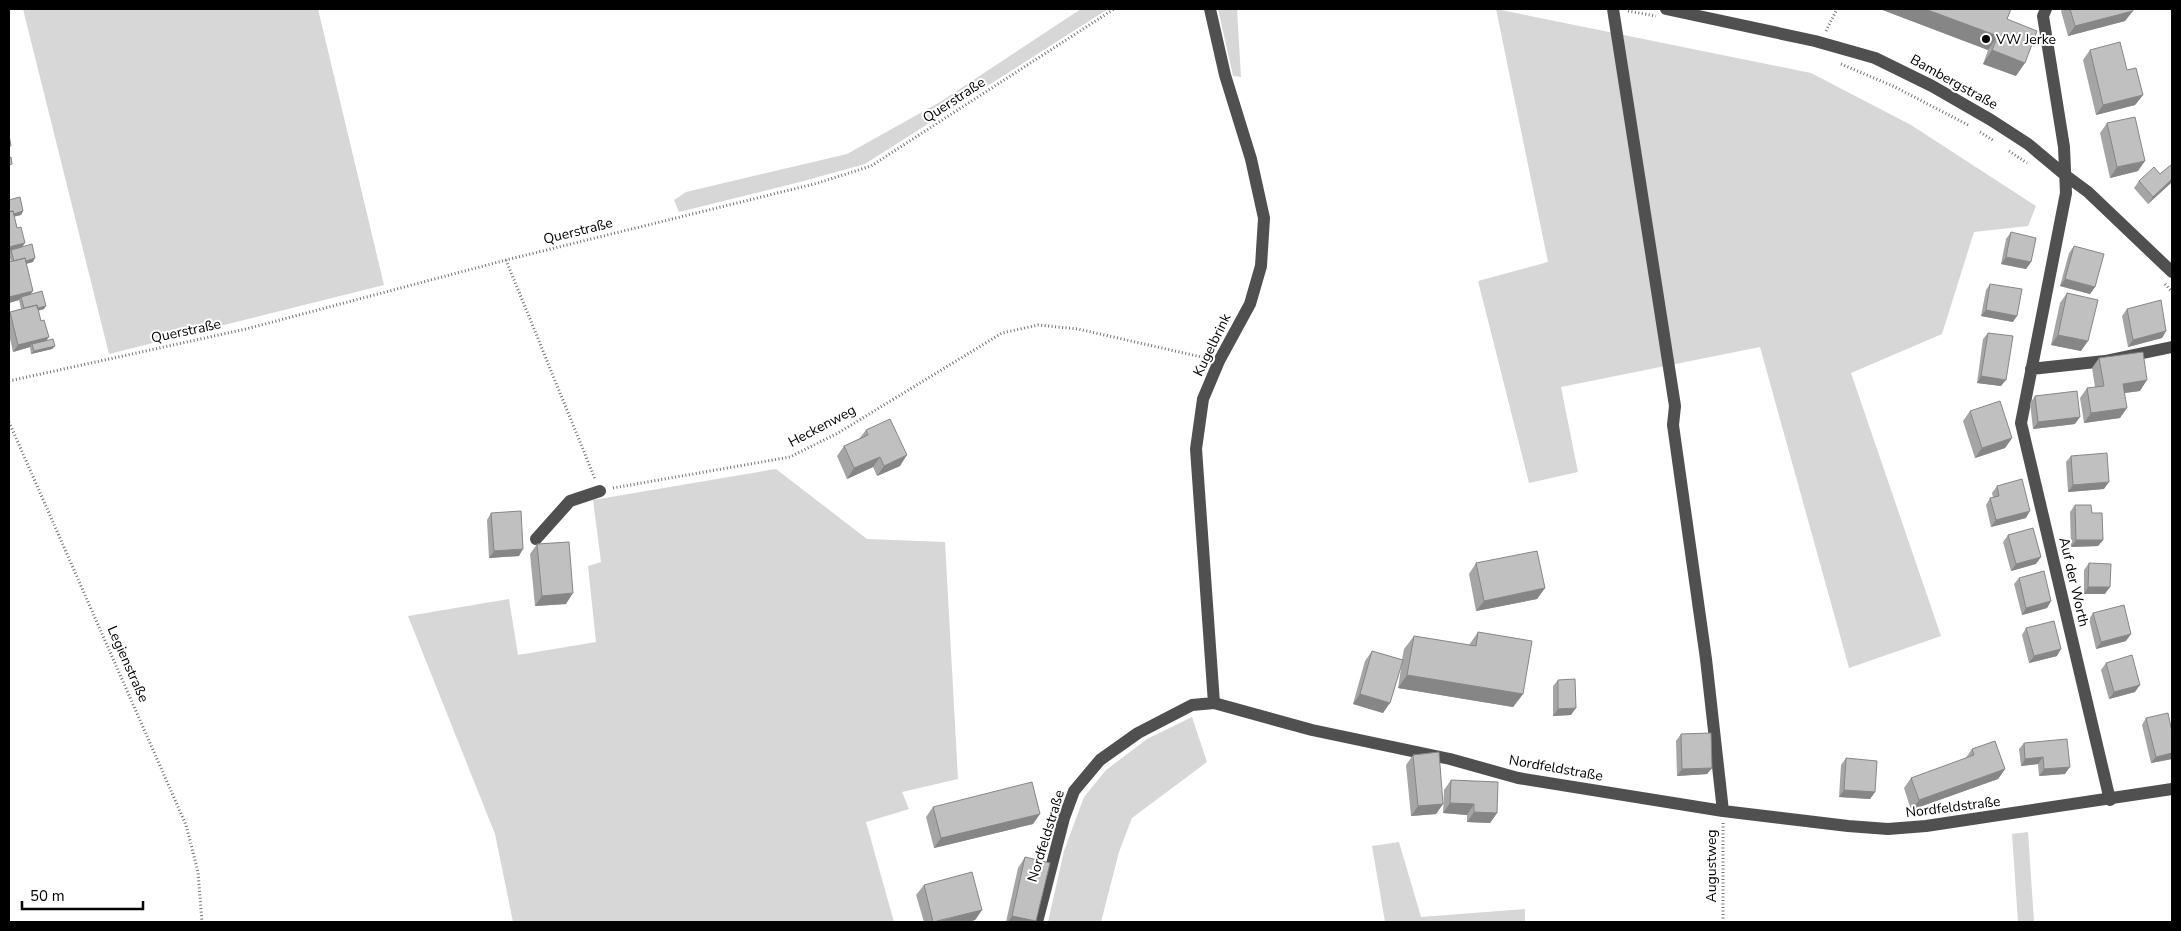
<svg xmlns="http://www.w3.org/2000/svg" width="2181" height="931" viewBox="0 0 2181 931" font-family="'Nunito Sans',sans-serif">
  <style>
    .grass { fill: #d7d7d7 }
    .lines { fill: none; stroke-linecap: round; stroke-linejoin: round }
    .path { stroke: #727272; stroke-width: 3; stroke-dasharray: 1 2.5; stroke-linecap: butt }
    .minor { stroke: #505050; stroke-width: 12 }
    .wall { fill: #a5a5a5 }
    .shaded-wall { fill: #868686 }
    .building { fill: #c0c0c0; stroke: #868686 }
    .poi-dot { fill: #000; stroke: #fff; stroke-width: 2 }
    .labels { text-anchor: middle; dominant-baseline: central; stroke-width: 4; stroke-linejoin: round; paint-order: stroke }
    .poi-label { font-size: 14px; fill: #000; stroke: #fff; text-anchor: start }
    .street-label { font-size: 14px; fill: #000; stroke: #fff }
  </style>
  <rect width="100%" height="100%" fill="#fff"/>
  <path class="grass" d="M23,9h295l66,276 -275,69z
    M1081,9h27l-243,155 -65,18 -121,30 -5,-12 12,-8 161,-38 93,-52z
    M1218,9h19l4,68 -8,-1z
    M1496,9l315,64 100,52 125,81 -8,20 -54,6 -32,102 -91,39 90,263 -92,32 -89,-321 -199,40 17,85 -49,11 -51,-202 70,-19z
    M776,469l91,70 78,3 13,237 -56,13 7,17 -43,13 28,100h-381l-18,-88 -87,-218 101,-17 9,56 78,-13 -8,-76 13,-4 -8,-62z
    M1192,717l15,45 -75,56 -13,34 -18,70h-53l16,-71 20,-54 22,-27 41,-31z
    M2028,832l6,90h-16l-6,-88z
    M1399,842l22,75 104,-8v13h-140l-13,-76z"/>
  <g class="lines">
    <path class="path" d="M1628,11l28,5
      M1826,31l11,-22
      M1841,64l54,23 75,39
      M1980,132l14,9
      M2009,151l18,12
      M506,260l89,219
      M2165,284l7,8
      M9,381l237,-52 260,-69 312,-77 53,-17 243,-157
      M9,422l177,403 12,47 4,50
      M613,488l177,-31 48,-24 164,-100 36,-8 40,4 128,29
      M1723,922v-99"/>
    <path class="minor" d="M1210,9l15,66 26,84 13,59 -3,48 -11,38 -31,57 -16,38 -7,50 18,254
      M1613,9l62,397 -2,19 33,234 17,152
      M1666,9l149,32 60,17 57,28 59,34 37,24 37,31 23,17 84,80
      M2046,9l-3,7 21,131 2,46 -45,230 89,377
      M2031,369l74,-8 67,-14
      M536,539l34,-38 30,-10
      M1037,922l27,-104 10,-27 26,-31 38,-27 54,-28 22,-2 98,27 138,29 68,19 205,33 125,15 40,3 38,-3 246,-37"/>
  </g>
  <path class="wall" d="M1880,9h131l-4,10 9,57 -33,-12 5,-14z
    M2063,9h69l-7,12 -57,15 -7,-25z
    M2090,50l37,20 16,25 -8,10 -39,10 -13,-55z
    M2107,123l31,48 -28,7 -10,-45z
    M2172,164v18l-24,22 -14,-16 5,-7 21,-7z
    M9,200l14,11 -2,4 -7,1 9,30 10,16 -7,2 5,30 13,15 -6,2 8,29 9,6 -3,3 -21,5 -1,-7 -17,5 -4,-18v-21l1,-1 11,-3 -2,-9 -10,3v-41h2l-2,-7z
    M2011,232l20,30 -5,7 -25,-5 5,-25z
    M2074,246l21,41 -5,7 -30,-8 9,-33z
    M1990,284l23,38 -32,-6 5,-26z
    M2067,293l14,58 -30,-6 9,-42z
    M2127,309l39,22 -4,7 -34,9 -6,-31z
    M1988,333l13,53 -24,-3 6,-44z
    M2099,358l41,33 -15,2 -5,25 -36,5 -4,-25 7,-10 8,-1 -3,-19z
    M2035,396l40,28 -42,5 -3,-26z
    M1970,411l42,27 -7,10 -30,10 -12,-37z
    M866,430l34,36 -23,10 -4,-9 -26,12 -10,-23 7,-10 15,-7z
    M2071,456l33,33 -36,3 -2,-30z
    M1997,486l29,32 -35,9 -5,-22 4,-7 3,-1 -1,-4z
    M2075,505l17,8 11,27 -5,6 -27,1 -1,-35z
    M491,513l28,43 -30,2 -2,-38z
    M2008,535l28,29 -25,7 -8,-29z
    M537,544l29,60 -31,2 -5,-52z
    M1476,563l69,25 -8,11 -61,12 -7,-37z
    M2089,563l16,31h-21v-24z
    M2019,578l32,23 -4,7 -25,7 -8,-31z
    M2093,613l33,28 -30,8 -7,-30z
    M2026,628l31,28 -28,7 -7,-28z
    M1478,632l45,62 -10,13 -115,-19 4,-26 -19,51 -30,-9 12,-43 7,-10 30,9 2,-11 10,-13 55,9z
    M2106,663l29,29 -26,7 -8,-29z
    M1558,680l13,35 -18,1v-30z
    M2146,718l26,41 -21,4 -9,-38z
    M1681,734l31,34 -5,6 -30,2 -1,-35z
    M2024,743l41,31 -26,2 -1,-12 -17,2 -2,-17z
    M1972,749l33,20 -7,10 -87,31 -7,-22 7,-10 54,-19z
    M1413,755l30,49 -7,10 -25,2 -5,-51z
    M1846,758l29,34 -5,7 -31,-2 2,-32z
    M1451,780l46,33 -7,10 -23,-1v-7l-24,-2 1,-23z
    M933,807l100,17 -99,24 -8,-31z
    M1025,857l11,65h-30l12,-54z
    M924,885l58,25 -7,10 -7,2h-44l-8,-27z"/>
  <path class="shaded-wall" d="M1880,9h45l73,27 -10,14z
    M2133,11l-8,10 -57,15 7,-10z
    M1992,50l33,13 -9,13 -33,-12z
    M2143,95l-8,10 -39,10 7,-10z
    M2145,161l-7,10 -28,7 7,-11z
    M2172,179v3l-24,22 5,-7z
    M23,211l-2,4 -12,3v-3z
    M25,243l-5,7h-9l-2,2v-5z
    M2006,257l25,5 -5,7 -25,-5z
    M35,258l-2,4 -21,5 2,-3z
    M2065,279l30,8 -5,7 -30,-8z
    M33,291l-5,7 -7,-1 -2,3 -10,3v-6z
    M46,306l-2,3 -22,5 3,-3z
    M1986,310l31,6 -4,6 -32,-6z
    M2166,331l-4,7 -34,9 5,-7z
    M2058,335l30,6 -7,10 -30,-6z
    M49,337l-5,7h-12l-2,3 -17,5 5,-7z
    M55,346l-3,3 -21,5 3,-3z
    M1981,376l25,4 -5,6 -24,-3z
    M2147,380l-7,11 -24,3 7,-10z
    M2127,408l-7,10 -36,5 7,-10z
    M2080,417l-5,7 -42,5 5,-7z
    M2012,438l-7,10 -30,10 7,-10z
    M907,455l-7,11 -23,10 7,-10z
    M880,457l-7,10 -26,12 7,-11z
    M2109,482l-5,7 -36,3 5,-7z
    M2030,511l-4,7 -35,9 5,-7z
    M2076,540h27l-5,6 -27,1z
    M523,549l-4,7 -30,2 5,-7z
    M2041,557l-5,7 -25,7 5,-7z
    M2088,587h22l-5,7h-21z
    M1545,588l-8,11 -61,12 8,-10z
    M573,593l-7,11 -31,2 7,-10z
    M2051,601l-4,7 -25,7 4,-7z
    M2131,634l-5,7 -30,8 5,-7z
    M2061,649l-4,7 -28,7 5,-7z
    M1407,675l116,19 -10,13 -115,-19z
    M2140,685l-5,7 -26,7 5,-7z
    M1360,694l30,9 -7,10 -30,-9z
    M1576,708l-5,7 -18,1 5,-7z
    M2172,753v6l-21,4 5,-6z
    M2043,757l-5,7 -17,2 4,-7z
    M2070,767l-5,7 -26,2 5,-7z
    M1712,768l-5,6 -30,2 5,-7z
    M2005,769l-7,10 -87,31 8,-10z
    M1844,790l31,2 -5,7 -31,-2z
    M1450,803l24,1 -7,11 -24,-2z
    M1443,804l-7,10 -25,2 7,-10z
    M1474,812l23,1 -7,10 -23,-1z
    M1040,814l-7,10 -99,24 7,-10z
    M982,910l-7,10 -7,2h-32z
    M1012,916l24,5v1h-28z"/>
  <path class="building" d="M1925,9h86l-4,10 30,12 -12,32 -33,-13 6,-14z
    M2070,9h62l1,2 -58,15z
    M2120,42l7,28 9,-2 7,27 -40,10 -13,-55z
    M2135,117l10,44 -28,6 -10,-44z
    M9,135l2,11h-2z
    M11,157l1,7 -3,1v-7z
    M2172,164v15l-19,18 -14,-16 15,-14 6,7z
    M20,197l3,14 -9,3 -1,-3 -4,1v-12z
    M13,211l4,17 4,-1 4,16 -16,4v-35z
    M2011,232l25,6 -5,24 -25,-5z
    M32,244l3,14 -9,3 -1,-3 -11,3 -3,-11z
    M2074,246l30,8 -9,33 -30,-8z
    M25,258l8,33 -24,6v-35z
    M1990,284l32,5 -5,27 -31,-6z
    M42,291l4,15 -9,2v-3l-13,3 -3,-11z
    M2067,293l31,7 -10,41 -30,-6z
    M2161,300l5,31 -33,9 -6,-31z
    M37,305l4,16 3,-1 5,17 -31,8 -8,-33z
    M1988,333l25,3 -7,44 -25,-4z
    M53,339l2,7 -21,5 -2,-7z
    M2143,352l4,28 -24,4 4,24 -36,5 -4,-25 17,-2 -5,-28z
    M2077,391l3,26 -42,5 -3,-26z
    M2000,401l12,37 -30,10 -12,-37z
    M890,419l17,36 -23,11 -4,-9 -26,11 -10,-22 24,-11 -2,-5z
    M2107,453l2,29 -36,3 -2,-29z
    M2022,479l8,32 -34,9 -6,-22 9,-2 -2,-10z
    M2075,505h16l1,8h10l1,27h-27z
    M521,511l2,38 -29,2 -3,-38z
    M2033,528l8,29 -25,7 -8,-29z
    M569,542l4,51 -31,3 -5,-52z
    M1537,551l8,37 -61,13 -8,-38z
    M2089,563l22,1 -1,23h-22z
    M2044,571l7,30 -25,7 -7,-30z
    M2124,605l7,29 -30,8 -8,-29z
    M2054,621l7,28 -27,7 -8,-28z
    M1478,632l54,9 -9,53 -116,-19 7,-39 62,10z
    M1372,651l31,9 -13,43 -30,-9z
    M2132,655l8,30 -26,7 -8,-29z
    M1575,679l1,29 -18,1v-29z
    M2168,713l4,19v21l-16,4 -10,-39z
    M1711,733l1,35 -30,1 -1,-35z
    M2067,739l3,28 -26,2 -1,-12 -18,2 -1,-16z
    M1995,741l10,28 -86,31 -8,-22 63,-23 -2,-6z
    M1439,752l4,52 -25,2 -5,-51z
    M1846,758l31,3 -2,31 -31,-2z
    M1451,780l47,2 -1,31 -23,-1v-8l-24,-1z
    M1032,782l8,32 -99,24 -8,-31z
    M1025,857l25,6 -14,58 -24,-5z
    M972,872l10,38 -49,12 -9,-37z"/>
  <circle class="poi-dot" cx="1986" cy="39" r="5"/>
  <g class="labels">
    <g class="poi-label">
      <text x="1996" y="39">VW Jerke</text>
    </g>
    <g class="street-label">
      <text transform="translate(1954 82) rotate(29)">Bambergstraße</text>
      <text transform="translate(954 100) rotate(-33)">Querstraße</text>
      <text transform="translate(578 231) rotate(-14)">Querstraße</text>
      <text transform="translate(186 331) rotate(-12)">Querstraße</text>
      <text transform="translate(1212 345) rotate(-64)">Kugelbrink</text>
      <text transform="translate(822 426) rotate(-28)">Heckenweg</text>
      <text transform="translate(2074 582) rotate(77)">Auf der Worth</text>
      <text transform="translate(128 664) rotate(66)">Legienstraße</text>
      <text transform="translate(1556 768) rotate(10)">Nordfeldstraße</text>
      <text transform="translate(1953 807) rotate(-7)">Nordfeldstraße</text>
      <text transform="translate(1046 836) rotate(-73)">Nordfeldstraße</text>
      <text transform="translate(1711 866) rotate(-90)">Augustweg</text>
    </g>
  </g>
  <rect width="2181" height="931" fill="none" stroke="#000000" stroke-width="20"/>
  <path d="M22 901v8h121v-8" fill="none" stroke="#000000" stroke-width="2.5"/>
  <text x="30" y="901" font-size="15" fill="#000000" stroke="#ffffff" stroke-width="4" paint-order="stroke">50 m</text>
</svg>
